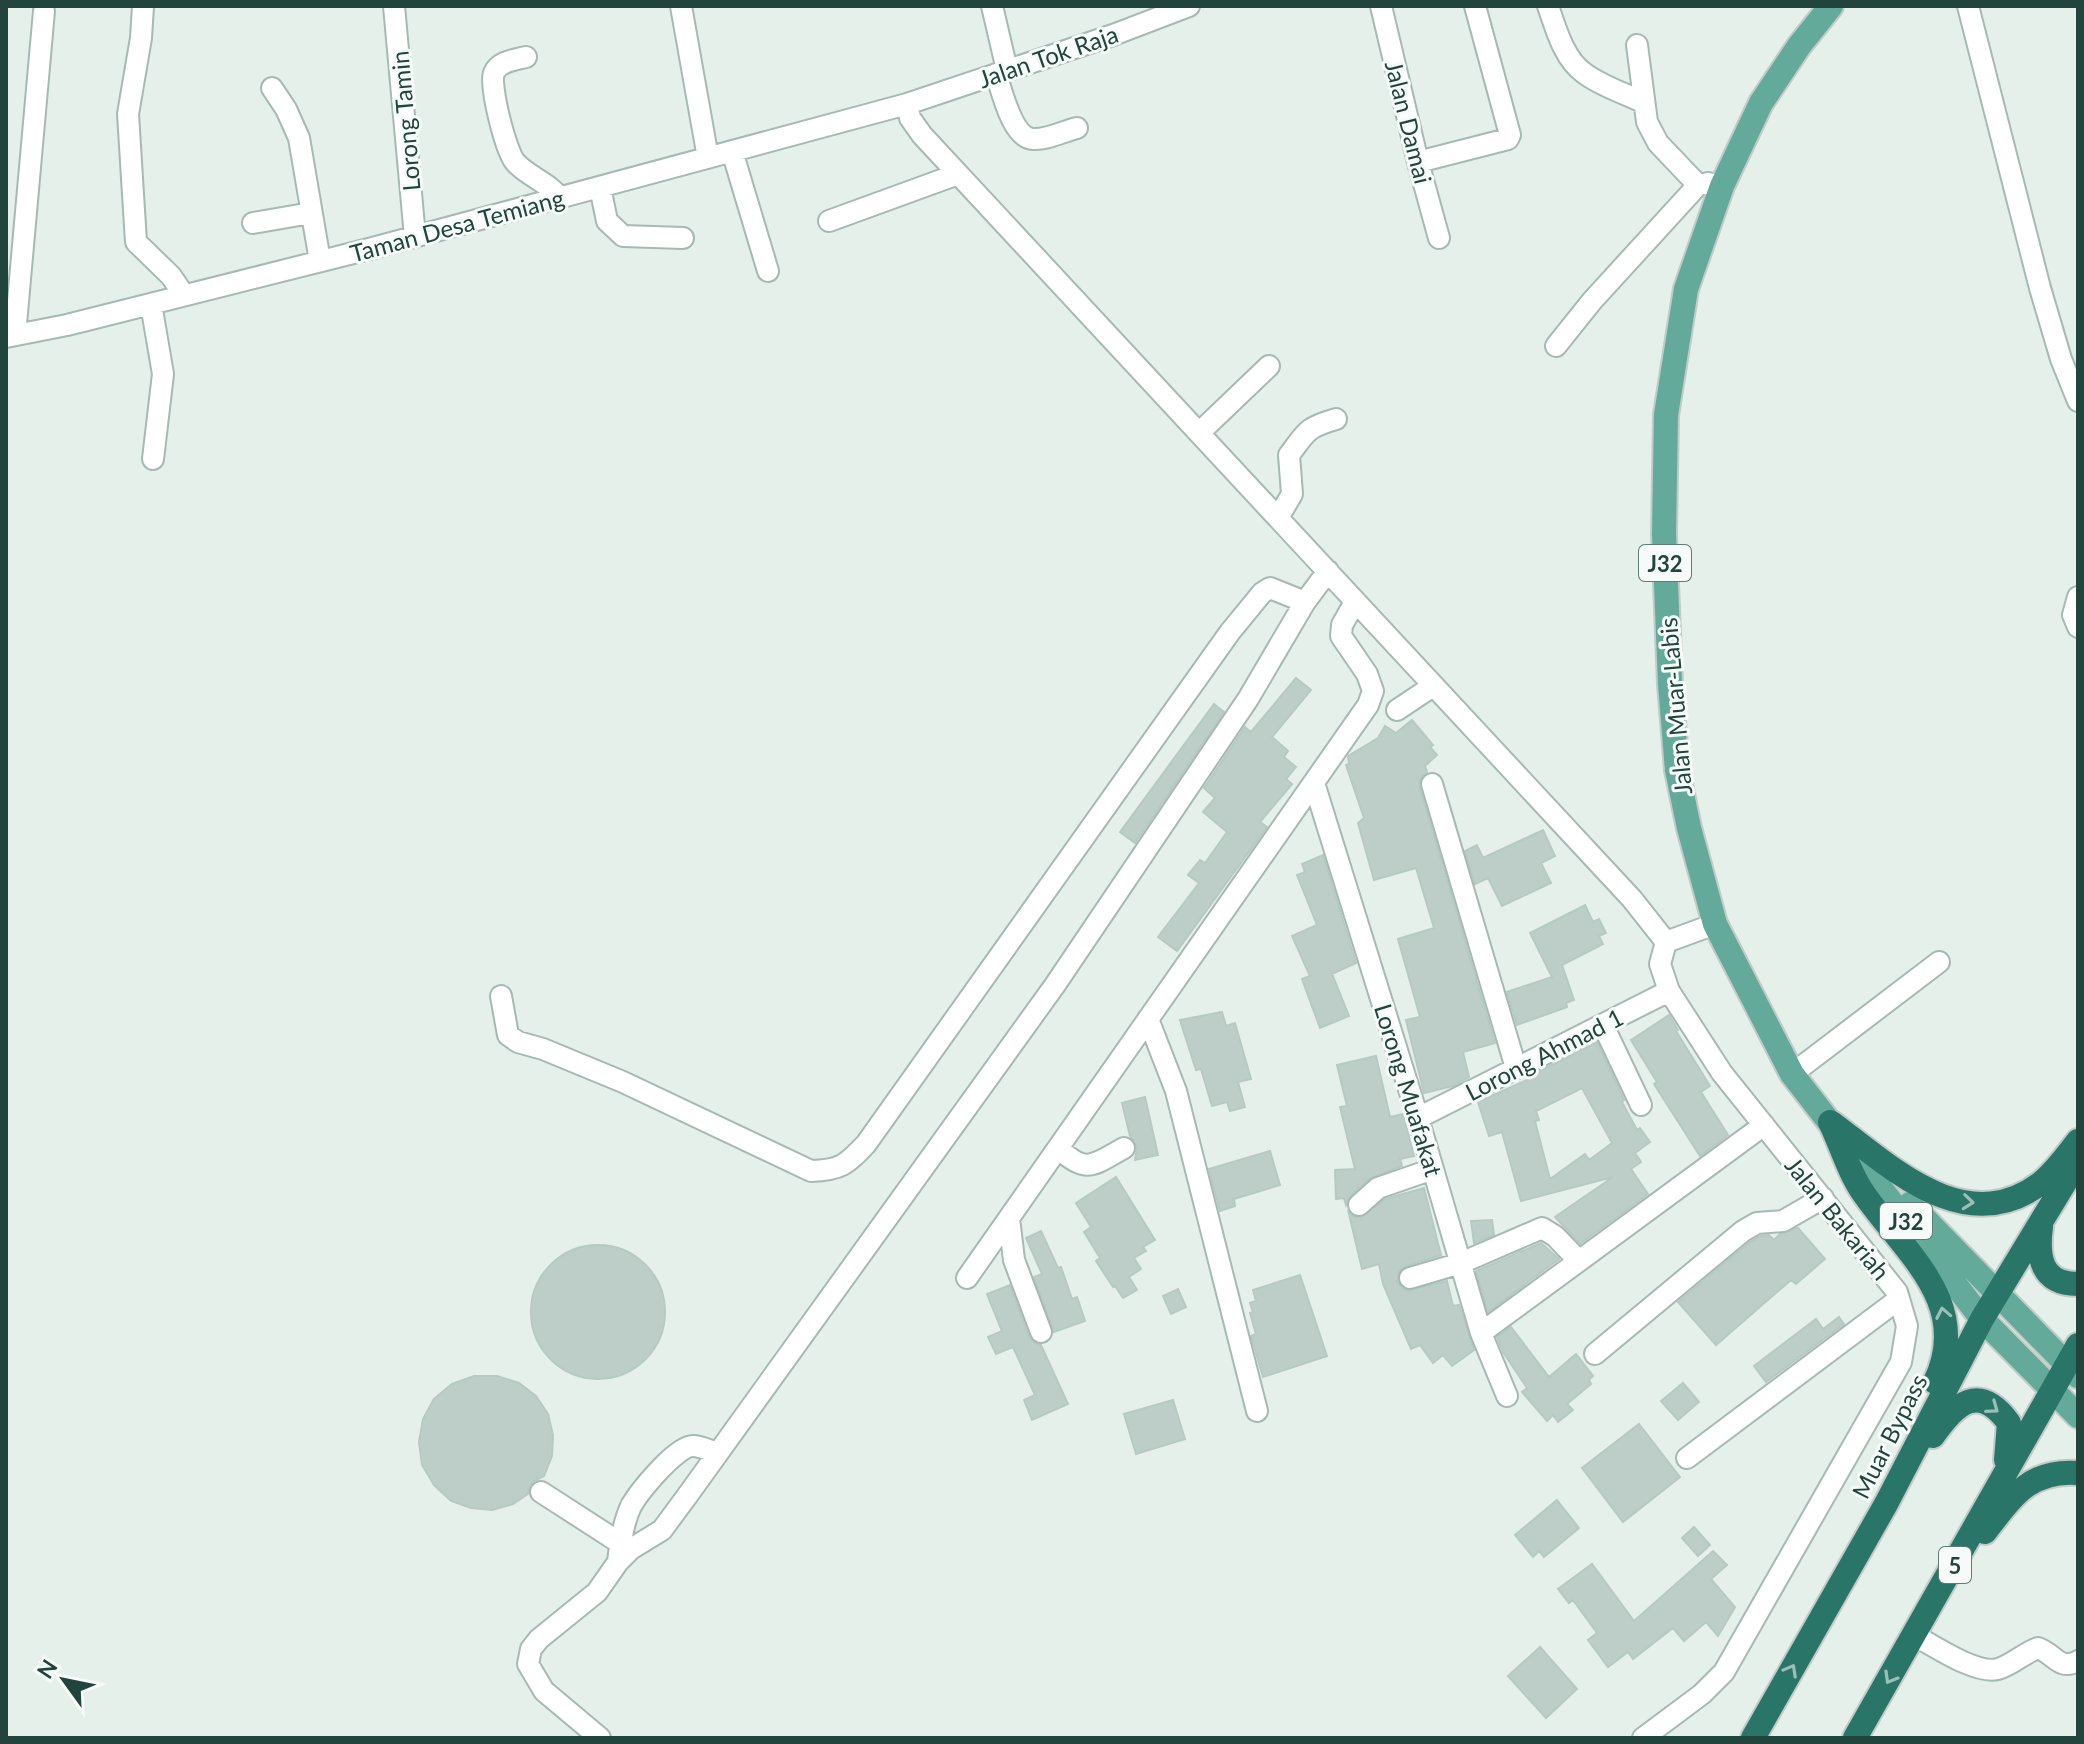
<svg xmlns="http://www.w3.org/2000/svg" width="2084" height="1744" viewBox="0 0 2084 1744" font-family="Lato,sans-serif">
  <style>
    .building { fill: #bdcec8; stroke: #b6cac3; stroke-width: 2; fill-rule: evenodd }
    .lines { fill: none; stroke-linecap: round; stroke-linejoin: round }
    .minor-casing { stroke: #a6b9b3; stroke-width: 24 }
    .major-casing { stroke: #c1cbc8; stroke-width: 28 }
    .highway-casing { stroke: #c1cbc8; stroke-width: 28 }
    .minor { stroke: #fff; stroke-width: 20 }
    .major { stroke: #64aa9b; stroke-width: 24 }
    .highway { stroke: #297568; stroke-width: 24 }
    .oneway { stroke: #9abfb8 }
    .labels { text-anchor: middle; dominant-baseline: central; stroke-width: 6; stroke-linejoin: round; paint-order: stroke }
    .shield { fill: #f6fbf9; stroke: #617c75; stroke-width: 2 }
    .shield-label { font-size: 22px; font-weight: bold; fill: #21453c }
    .street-label { font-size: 24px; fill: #21453c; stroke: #f6fbf9 }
  </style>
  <rect width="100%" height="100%" fill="#e5f0eb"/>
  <path class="building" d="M1296,678l15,12 -39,47 16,14 -4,6 12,10 -10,12 6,5 -32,38 7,5 -90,124 -19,-14 41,-54 -11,-8 12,-15 5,3 22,-31 -24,-20 12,-14 -11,-10 41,-61 6,5z
    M1214,704l10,8 -89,131 -15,-11z
    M1412,720l21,25 -3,2 7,8 -12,11 2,6 -7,8v8l75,255 -32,9 6,25 -16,9 -29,7 -18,-73 14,-3 -22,-78 36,-11 -18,-60 -42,12 -16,-57 6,-5 -18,-53 3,-1 -1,-8 30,-18 7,-12 11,7z
    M1543,830l12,26 -14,7 10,20 -49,23 -14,-28 -13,6 -10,-33 12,-6 6,13z
    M1323,855l33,108 -24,11 17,42 -29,12 -18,-49 8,-3 -18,-40 25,-11 -20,-50 8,-3 -3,-8z
    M1585,905l8,17 6,-3 7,14 -7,3 4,8 -41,21 12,35 -8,3 1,4 -50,18 -10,-33 45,-15 -22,-44z
    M1222,1012l4,14 9,-3 16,56 -13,3 7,25 -15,4 -3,-9 -15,4 -11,-37 -5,1 -16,-50z
    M1669,1015l9,15 -2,1 34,55 -9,6 27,43 -28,21 -46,-72 3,-2 -26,-42z
    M1597,1042l27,58 -2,2 15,28 3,-2 10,14 -15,11 6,9 -10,7 17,25 -68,50 -25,-27 58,-40 -92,24 -19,-69 -13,4 -11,-34 51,-23 -1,-2zM1582,1088l30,55 -23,17 -4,-6 -35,25 -15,-58 4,-1 -3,-9z
    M1376,1056l14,61 13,-3 11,42 -14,3 2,7 -32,12 -20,18 -4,9 -2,-7 -8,1 -1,-29 20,-1 -15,-62 7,-1 -10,-41z
    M1145,1097l13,58 -23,5 2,-13 -7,-11 -8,-33z
    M1270,1151l10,34 -46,14 1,7 -15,5 -11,-42z
    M1116,1177l39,63 -12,7 3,4 -12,7 7,11 -12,8 8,13 -14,8 -8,-12 -2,1 -17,-26 4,-3 -16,-26 7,-5 -15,-24z
    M1424,1188l17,67 -35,11 -6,4 -3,11 5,7 6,3 39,-10 6,25 6,-1 15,45 -22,16 -9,-11 -10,8 -13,-18 -9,4 -28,-65 -4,-20 -17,5 -14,-59 6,7h8l23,-18z
    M1492,1220l2,15 -20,8 -3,-22z
    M1798,1228l27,31 -29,25 -5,-4 -75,65 -38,-43 72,-60 11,-6 8,-1 5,5 6,-6z
    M1041,1231l17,37 3,-1 11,32 5,-2 8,24 -31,11 -20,-55 8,-3 -16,-36z
    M1541,1243l18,16 -71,53 -12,-41z
    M531 1312a67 67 0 1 1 134 0a67 67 0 1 1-134 0Z
    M1300,1275l27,81 -64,21 -12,-41 5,-2 -6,-21 3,-1 -3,-9 6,-2 -3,-11z
    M1010,1285l19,52 4,5 8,3 27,59 -36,16 -8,-20 11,-5 -22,-48 -17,7 -8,-17 14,-6 -15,-37z
    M1178,1289l8,18 -15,7 -8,-18z
    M1839,1317l5,7 -78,58 -12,-16 62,-47 7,10z
    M1511,1327l38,50 27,-23 17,22 -4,4 2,4 -24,20 6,6 -15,12 -5,-7 -6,6 -25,-29 5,-4 -24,-36 -6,-15z
    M474,1376h23l22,7 17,13 12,18 5,21 -1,21 -8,20 -10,5 -4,5 -2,8 -15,10 -21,6 -21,-2 -20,-7 -17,-16 -12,-20 -3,-23 4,-23 11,-20 18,-15z
    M1683,1383l16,19 -21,18 -17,-19z
    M1173,1400l12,39 -49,15 -12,-40z
    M1639,1424l41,53 -57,45 -41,-54z
    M1557,1500l22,28 -35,29 -5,-6 -6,6 -18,-22z
    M1694,1527l16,18 -12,11 -16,-18z
    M1713,1551l14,14 -16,14 24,28 -17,29 -12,-14 -22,19 -11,-13 -40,31 -5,-7 -20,15 -20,-27 9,-7 -24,-33 -4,3 -11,-14 34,-25 42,57z
    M1540,1647l37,42 -31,29 -38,-42z"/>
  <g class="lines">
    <defs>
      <path id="minor" d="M143,6l-2,32 -13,76 8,128 35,34 13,19
        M394,6l21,231
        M681,6l27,152
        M992,6l15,64
        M1381,6l37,156 21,76
        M1548,6c8,23 16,53 36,67 17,13 40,20 58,29
        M1968,6l72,282 21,71 17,42
        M1637,45l10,77 11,21 40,42
        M526,57c-11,3 -27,4 -32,16 -5,12 12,80 22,90 13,14 32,19 44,35
        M996,74c6,17 16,64 37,65 14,1 31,-8 44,-11
        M272,88l14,21 13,29 21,123
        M907,104l3,14 12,17 710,764 34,43
        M732,151l36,120
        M1418,162l90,-23 2,-4 -35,-129
        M600,187l7,34 16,15 60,2
        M829,221l129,-47
        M253,223l58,-10
        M151,304l12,70 -10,85
        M15,335l29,-324
        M6,337l61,-12 302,-76 538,-145 206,-69 76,-29
        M1556,346l36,-45 106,-116 10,-2 14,3
        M1199,433l70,-67
        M1278,518l14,-24 -3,-39c19,-25 17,-27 47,-36
        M2078,597l-5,18 5,12
        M1397,710l36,-24
        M1314,783l104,335 63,215 26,63
        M1432,784l84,284
        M501,996l7,39 10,7 25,7 80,33 188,89c30,-1 35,-6 55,-27l364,-512 32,-39 8,-5 35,14
        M1148,1019l28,72 81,320
        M1603,1025l38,80
        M1792,1074l147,-112
        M1418,1118l251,-127
        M1058,1148c29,27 35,17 66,0
        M1359,1205l19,-17 55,-19
        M1009,1218l5,42 27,72
        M967,1278l401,-573 5,-14 -6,-17 -26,-38 1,-11 13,-23
        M1410,1278l51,-15 81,-35 13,8 24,25
        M1481,1333l283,-208
        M1595,1354l148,-123 14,-8 26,-2 40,-23
        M1687,1458l212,-159
        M541,1492l79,51
        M618,1562c2,-18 5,-39 13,-56 8,-14 45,-60 62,-60 8,0 17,5 24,7
        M1914,1635c20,11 63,40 84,34 14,-4 26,-16 40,-21 17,6 21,23 40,13
        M600,1738l-56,-47 -16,-27 3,-15 8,-10 58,-47 21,-30 13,-13 31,-19 28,-38 365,-507 193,-286 57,-97 23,-31
        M1643,1738l59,-44 22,-22 177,-310 6,-36 -10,-34 -175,-219 -53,-82 -9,-27 6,-22 49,-18"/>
      <path id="major" d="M1831,6l-32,40 -38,57 -39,83 -36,103 -20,126 -2,119 6,150 7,86 12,58 26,96 77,150 190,245 96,97
        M1910,1204l168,172"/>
      <path id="highway" d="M1830,1122c11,23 19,51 34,72 41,59 109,109 71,188
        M1832,1123c59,44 133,117 209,60 14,-11 26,-28 37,-42
        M2041,1227c-4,30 0,57 37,57
        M1933,1436c23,-33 46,-54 76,-13l-3,37
        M1985,1532c27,-35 45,-63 93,-59
        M1753,1738l133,-234 96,-185 96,-158
        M1855,1738l223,-393"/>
    </defs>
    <use href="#minor" class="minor-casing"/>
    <use href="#major" class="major-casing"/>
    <use href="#highway" class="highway-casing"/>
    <use href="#minor" class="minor"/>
    <use href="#major" class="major"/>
    <use href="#highway" class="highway"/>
  </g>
  <defs><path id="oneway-chevron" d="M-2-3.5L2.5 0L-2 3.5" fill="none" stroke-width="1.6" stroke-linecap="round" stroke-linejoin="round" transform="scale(2)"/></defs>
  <g class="oneway">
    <use href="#oneway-chevron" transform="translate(1968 1202) rotate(6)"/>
    <use href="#oneway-chevron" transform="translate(1943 1313) rotate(-101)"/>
    <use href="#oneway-chevron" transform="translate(1993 1408) rotate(36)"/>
    <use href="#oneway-chevron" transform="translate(1791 1670) rotate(-61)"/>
    <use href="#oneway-chevron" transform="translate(1890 1678) rotate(120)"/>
  </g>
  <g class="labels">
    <g class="shield">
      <rect x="1639" y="545" width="52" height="36" rx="6"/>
      <rect x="1880" y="1203" width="52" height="36" rx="6"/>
      <rect x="1939" y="1547" width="32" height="36" rx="6"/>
    </g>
    <g class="shield-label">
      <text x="1665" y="563">J32</text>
      <text x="1906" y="1221">J32</text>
      <text x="1955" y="1565">5</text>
    </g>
    <g class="street-label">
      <text transform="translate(1048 56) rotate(-19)">Jalan Tok Raja</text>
      <text transform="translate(405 121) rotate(-95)">Lorong Tamin</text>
      <text transform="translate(1409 122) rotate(76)">Jalan Damai</text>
      <text transform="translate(457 225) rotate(-15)">Taman Desa Temiang</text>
      <text transform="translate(1675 706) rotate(-95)">Jalan Muar-Labis</text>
      <text transform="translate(1544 1054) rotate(-27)">Lorong Ahmad 1</text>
      <text transform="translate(1409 1090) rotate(73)">Lorong Muafakat</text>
      <text transform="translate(1838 1218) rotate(51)">Jalan Bakariah</text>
      <text transform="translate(1889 1436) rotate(-63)">Muar Bypass</text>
    </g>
  </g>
  <rect width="2084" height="1744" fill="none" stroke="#21453c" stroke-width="16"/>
  <g transform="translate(64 1680) rotate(303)" stroke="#f6fbf9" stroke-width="6" paint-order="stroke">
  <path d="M0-6L14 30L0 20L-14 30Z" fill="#21453c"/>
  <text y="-12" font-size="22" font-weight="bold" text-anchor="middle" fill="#21453c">N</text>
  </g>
</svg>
